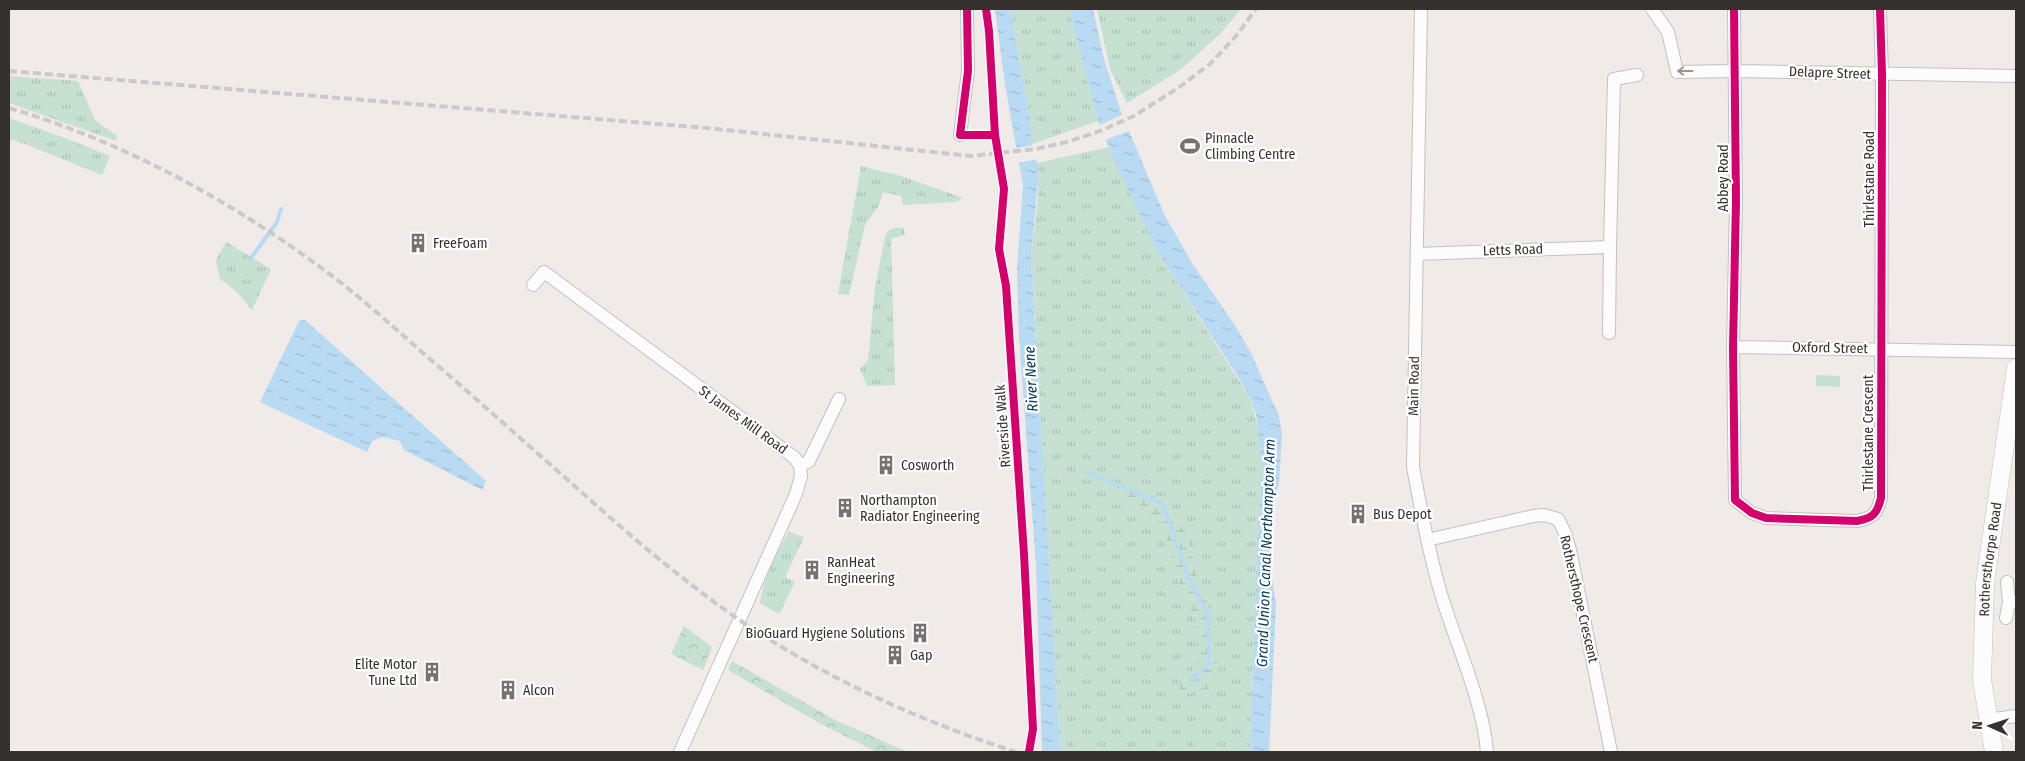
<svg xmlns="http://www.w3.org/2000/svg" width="2025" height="761" viewBox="0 0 2025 761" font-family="'Fira Sans Condensed',sans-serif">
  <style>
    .grass { fill: url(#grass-tufts) }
    .forest { fill: url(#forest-crowns) }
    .wetland { fill: url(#wetland-marsh) }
    .garden { fill: #c6e0d1 }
    .water { fill: url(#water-ripples) }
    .pier { fill: #f0eae8 }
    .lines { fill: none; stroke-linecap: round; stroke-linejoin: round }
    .stream { stroke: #b8daf3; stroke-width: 4 }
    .street-casing { stroke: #c4c0be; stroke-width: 14 }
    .secondary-casing { stroke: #c4c0be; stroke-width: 19 }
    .street { stroke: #fdfcfc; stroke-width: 12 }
    .secondary { stroke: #fdfcfc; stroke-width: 18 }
    .rail { stroke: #cbcac9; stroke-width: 4; stroke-dasharray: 8 4; stroke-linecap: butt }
    .cycleway-casing { stroke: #fff; stroke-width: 11 }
    .cycleway { stroke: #d6006c; stroke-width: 8 }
    .oneway { stroke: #999695 }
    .labels { text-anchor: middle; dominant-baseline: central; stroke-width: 4.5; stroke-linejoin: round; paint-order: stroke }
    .street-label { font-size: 14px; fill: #35312e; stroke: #fff }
    .poi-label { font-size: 14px; fill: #35312e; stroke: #fff; text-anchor: start }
    .water-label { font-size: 15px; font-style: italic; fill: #043a57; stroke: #fff }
  </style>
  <defs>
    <pattern id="grass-tufts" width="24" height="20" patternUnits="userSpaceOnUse" patternTransform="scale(1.25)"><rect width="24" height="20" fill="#c6e0d1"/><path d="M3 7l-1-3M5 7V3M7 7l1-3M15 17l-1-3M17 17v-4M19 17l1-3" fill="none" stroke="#abc1b4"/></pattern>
    <pattern id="forest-crowns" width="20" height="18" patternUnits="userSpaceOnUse" patternTransform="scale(1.25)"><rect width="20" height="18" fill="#c6e0d1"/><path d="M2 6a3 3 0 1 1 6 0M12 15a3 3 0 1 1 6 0" fill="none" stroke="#abc1b4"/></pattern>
    <pattern id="wetland-marsh" width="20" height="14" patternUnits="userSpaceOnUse" patternTransform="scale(1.25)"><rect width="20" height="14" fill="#c6e0d1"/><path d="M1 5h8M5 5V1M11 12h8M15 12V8" fill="none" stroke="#abc1b4"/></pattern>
    <pattern id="water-ripples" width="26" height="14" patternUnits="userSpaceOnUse" patternTransform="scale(1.25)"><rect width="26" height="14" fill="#b8daf3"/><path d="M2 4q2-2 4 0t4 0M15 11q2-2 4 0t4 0" fill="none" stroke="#9fbcd1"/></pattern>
  </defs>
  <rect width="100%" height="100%" fill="#f0eae8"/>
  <path class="grass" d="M1010,9h59l29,112 -66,23 -2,-25z
    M1097,9h144l-22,26 -39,35 -53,33 -17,-34z
    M9,76l69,5 17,39 22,16 -1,5 -107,-38z
    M9,118l56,20 45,18 -8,19 -90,-36 -3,5z
    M1109,147l48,104 93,147 9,35 4,35 -5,55 -8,229h-192l2,-5 -29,-488 7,-62 -1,-34z
    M861,166l40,10 62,22 -7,4 -53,3 -2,-9 -18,-4 -4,13 -14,20 -16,70 -11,-1z
    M904,228l1,7 -14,3 4,147 -28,1 -7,-17 8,-9 7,-72 10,-51c3,-10 9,-9 19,-9z
    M226,242l45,27 -19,41 -16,-19 -16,-12 -4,-19z
    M789,532l15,5 -19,40 10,5 -16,32 -19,-11c1,-18 19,-56 29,-71z"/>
  <path class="forest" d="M684,626l28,21 -9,23 -32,-16z
    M732,661l105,60 71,31h-31l-56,-28 -93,-54z"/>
  <path class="wetland" d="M1109,481l43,13 33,35 13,48 18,53 2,45 -11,16 -13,4 -14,-6 -2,-6 19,-17 -1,-44 -18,-40 -16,-59z"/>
  <path class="garden" d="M1816,375l24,1v11l-24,-1z"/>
  <path class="water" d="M995,9h15l20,110 2,25 5,19 1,17 -7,79 29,488 -2,5h-16l-6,-187 -17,-228 -2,-67 6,-85 -18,-100z
    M1069,9h24l11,50 17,53 43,102 28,49 44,64 15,26 28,63 3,18 -3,51 -5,9 -5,63 7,48 -7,147h-19l8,-229 5,-55 -7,-53 -6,-17 -15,-26 -78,-121 -43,-91 -16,-39z
    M305,320l181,161 -4,9 -78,-40 -4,-9 -17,-4 -10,3 -6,12 -107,-50 39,-81z"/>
  <path class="pier" d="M1124,114l7,16 -28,11 -5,-15z
    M1035,145l4,14 -22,4 -3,-15z"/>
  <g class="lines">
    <path class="stream" d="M251,258l26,-36 4,-13
      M1085,471l78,33 26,75 19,35 1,50 -17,15"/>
    <defs>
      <path id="street" d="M1421,9l-8,458c8,43 16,86 28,127 15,50 42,107 46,158
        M1652,9l16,23 9,40 57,-1 282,5
        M1734,9l2,192 -3,146 2,153 17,13 14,5 91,3c16,-3 20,-7 24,-23l1,-423 -2,-66
        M960,135l8,-64 -1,-62
        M1417,254l193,-7 4,-168 23,-4
        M533,285l11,-13 251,186 5,8 1,10 -5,18 -116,258
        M1609,333l1,-86
        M1733,347l283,5
        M800,466l9,-5 30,-62
        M1427,540l106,-24 11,-1 14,4 7,14 5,17 41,202
        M2007,582l2,20h7
        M2006,618l3,-16
        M1988,720l28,-4"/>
      <g id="secondary">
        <path id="s1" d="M1994,752l-12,-72 3,-97 31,-215"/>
      </g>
    </defs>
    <use href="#street" class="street-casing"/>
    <use href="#secondary" class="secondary-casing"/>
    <use href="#street" class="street"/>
    <use href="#secondary" class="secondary"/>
    <path class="rail" d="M9,71l698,57 263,28 66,-7 31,-7 33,-11 34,-15 47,-30 30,-23 25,-27 20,-27
      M9,108c112,33 217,90 311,159 36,26 70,57 103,86 49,42 97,85 146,128 51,46 103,91 159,131 88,62 186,107 288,140"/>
    <defs>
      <path id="cycleway" d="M967,9l1,62 -8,64h35
        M986,9l3,22 6,104 9,54 -5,60 7,37 18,268 9,175 -4,23
        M1734,9l2,192 -3,146 2,153 17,13 14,5 91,3c16,-3 20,-7 24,-23l1,-423 -2,-66"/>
    </defs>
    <use href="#cycleway" class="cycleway-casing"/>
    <use href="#cycleway" class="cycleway"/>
  </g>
  <defs><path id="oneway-shaft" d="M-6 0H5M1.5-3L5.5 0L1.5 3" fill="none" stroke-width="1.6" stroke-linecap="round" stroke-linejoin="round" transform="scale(1.25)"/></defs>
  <use class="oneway" href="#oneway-shaft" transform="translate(1685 71) rotate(-180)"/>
  <defs>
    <symbol id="stadium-bare" viewBox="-9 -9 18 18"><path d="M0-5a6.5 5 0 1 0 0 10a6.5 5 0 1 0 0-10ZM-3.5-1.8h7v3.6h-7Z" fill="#76726f" stroke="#fff" stroke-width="2.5" paint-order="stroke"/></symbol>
    <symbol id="building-bare" viewBox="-9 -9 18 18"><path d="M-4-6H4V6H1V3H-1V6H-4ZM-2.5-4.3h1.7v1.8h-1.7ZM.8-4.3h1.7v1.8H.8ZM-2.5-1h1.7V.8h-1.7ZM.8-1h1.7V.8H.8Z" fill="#76726f" stroke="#fff" stroke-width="2.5" paint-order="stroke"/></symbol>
  </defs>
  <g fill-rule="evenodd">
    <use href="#stadium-bare" x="1176" y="132" width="28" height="28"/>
    <use href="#building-bare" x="404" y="229" width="28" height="28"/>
    <use href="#building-bare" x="872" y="451" width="28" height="28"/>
    <use href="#building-bare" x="831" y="494" width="28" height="28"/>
    <use href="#building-bare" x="1344" y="500" width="28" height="28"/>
    <use href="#building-bare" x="798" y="556" width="28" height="28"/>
    <use href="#building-bare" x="906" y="619" width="28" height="28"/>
    <use href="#building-bare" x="881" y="641" width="28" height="28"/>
    <use href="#building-bare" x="418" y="658" width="28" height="28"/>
    <use href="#building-bare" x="494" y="676" width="28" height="28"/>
  </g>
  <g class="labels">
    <g class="street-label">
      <text transform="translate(1830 73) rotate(2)">Delapre Street</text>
      <text transform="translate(1723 178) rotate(-90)">Abbey Road</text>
      <text transform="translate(1869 179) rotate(-90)">Thirlestane Road</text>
      <text transform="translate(1513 250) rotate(-2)">Letts Road</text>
      <text transform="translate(1830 348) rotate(1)">Oxford Street</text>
      <text transform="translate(1414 386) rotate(-89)">Main Road</text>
      <text transform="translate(743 420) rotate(36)">St James Mill Road</text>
      <text transform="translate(1003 426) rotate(-94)">Riverside Walk</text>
      <text transform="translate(1868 433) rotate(-90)">Thirlestane Crescent</text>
      <text stroke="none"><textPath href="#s1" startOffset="194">Rothersthorpe Road</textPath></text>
      <text transform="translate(1579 599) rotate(77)">Rothersthope Crescent</text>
    </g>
    <g class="poi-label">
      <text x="1205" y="138">Pinnacle<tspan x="1205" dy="16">Climbing Centre</tspan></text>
      <text x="433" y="243">FreeFoam</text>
      <text x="901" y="465">Cosworth</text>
      <text x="860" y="500">Northampton<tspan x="860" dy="16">Radiator Engineering</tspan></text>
      <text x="1373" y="514">Bus Depot</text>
      <text x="827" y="562">RanHeat<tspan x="827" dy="16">Engineering</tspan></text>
      <text x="905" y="633" text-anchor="end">BioGuard Hygiene Solutions</text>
      <text x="910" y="655">Gap</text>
      <text x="417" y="664" text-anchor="end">Elite Motor<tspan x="417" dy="16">Tune Ltd</tspan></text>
      <text x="523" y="690">Alcon</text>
    </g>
    <g class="water-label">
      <text transform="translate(1031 379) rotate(-93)">River Nene</text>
      <text transform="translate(1266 553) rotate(-88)">Grand Union Canal Northampton Arm</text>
    </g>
  </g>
  <rect width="2025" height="761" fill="none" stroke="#35312e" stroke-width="20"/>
  <g transform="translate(1990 726) rotate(273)" stroke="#ffffff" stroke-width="4" paint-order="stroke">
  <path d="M0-4L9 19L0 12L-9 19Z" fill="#35312e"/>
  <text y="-8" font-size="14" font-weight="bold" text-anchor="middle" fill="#35312e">N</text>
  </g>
</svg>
